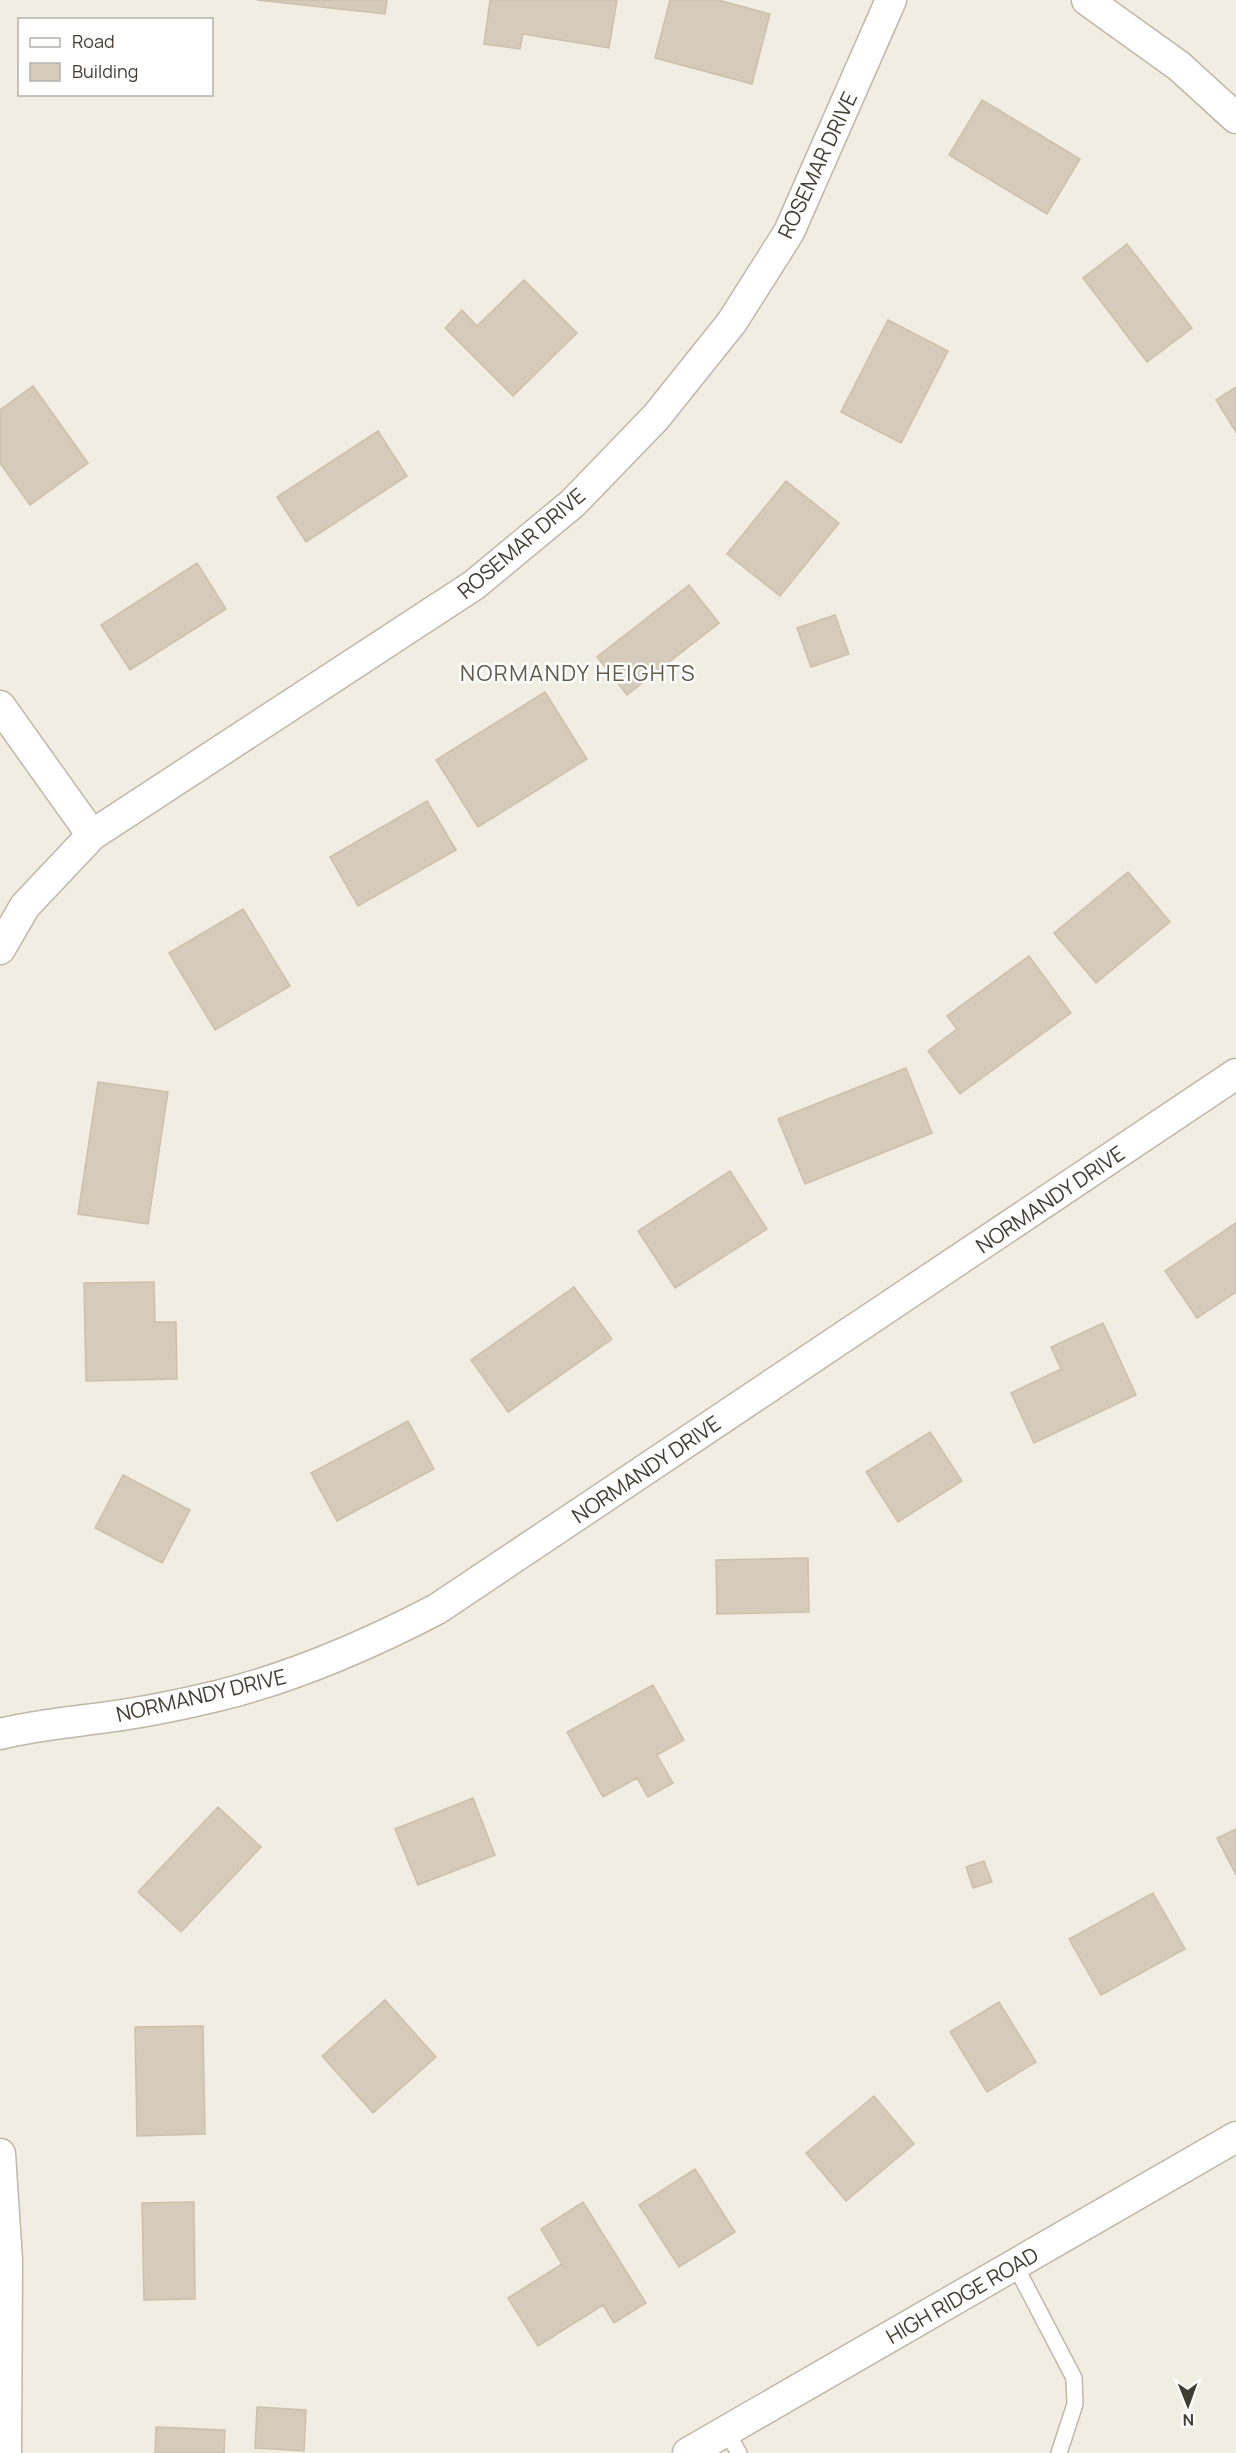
<svg xmlns="http://www.w3.org/2000/svg" width="1236" height="2453" viewBox="0 0 1236 2453" font-family="Manrope,sans-serif">
  <style>
    .building { fill: #d5cbba; stroke: #cdc0ab; stroke-width: 1.5 }
    .lines { fill: none; stroke-linecap: round; stroke-linejoin: round }
    .lane-casing { stroke: #bfb7a8; stroke-width: 18 }
    .street-casing { stroke: #bfb7a8; stroke-width: 33 }
    .lane { stroke: #fff; stroke-width: 15 }
    .street { stroke: #fff; stroke-width: 30 }
    .labels { text-anchor: middle; dominant-baseline: central; stroke-width: 5; stroke-linejoin: round; paint-order: stroke }
    .street-label { font-size: 21px; fill: #423c33; stroke: #fff }
    .neighbourhood-label { font-size: 22px; letter-spacing: 1.5px; fill: #655a4a; stroke: #fff }
  </style>
  <rect width="100%" height="100%" fill="#f1ede2"/>
  <path class="building" d="M257,0h130l-2,14z
    M490,0h127l-8,48 -86,-14 -3,15 -36,-5z
    M670,0h48l52,14 -18,70 -97,-26z
    M982,100l98,59 -33,55 -98,-59z
    M1127,244l65,84 -45,34 -64,-84z
    M524,280l53,53 -64,63 -68,-68 17,-18 15,16z
    M888,320l60,31 -47,92 -60,-31z
    M33,386l55,77 -58,42 -30,-42v-53z
    M1236,387v45l-20,-32z
    M378,431l29,45 -101,66 -29,-45z
    M786,481l53,42 -59,73 -53,-42z
    M197,563l29,46 -96,61 -29,-45z
    M689,585l30,38 -92,72 -30,-38z
    M835,615l14,39 -38,13 -14,-39z
    M545,692l42,67 -109,68 -42,-67z
    M427,801l29,49 -98,56 -28,-49z
    M1128,872l42,50 -74,61 -42,-50z
    M243,909l47,77 -75,44 -46,-77z
    M1029,956l42,57 -111,81 -32,-43 29,-22 -10,-13z
    M906,1068l26,65 -127,51 -27,-65z
    M98,1082l70,10 -20,132 -70,-10z
    M730,1171l37,58 -92,59 -37,-57z
    M1236,1223v69l-39,26 -32,-47z
    M154,1282l1,40h21l1,57 -91,2 -2,-98z
    M574,1287l38,52 -104,73 -37,-52z
    M1103,1323l33,72 -102,48 -23,-50 50,-24 -10,-22z
    M408,1421l26,48 -97,52 -26,-48z
    M930,1432l32,49 -64,41 -32,-50z
    M123,1475l67,35 -28,53 -67,-35z
    M808,1558l1,54 -92,2 -1,-54z
    M653,1685l31,55 -27,15 16,28 -25,14 -11,-19 -34,19 -36,-65z
    M473,1798l22,57 -77,30 -23,-56z
    M218,1807l43,40 -80,85 -43,-40z
    M1236,1829v46l-19,-37z
    M984,1861l8,21 -19,6 -7,-21z
    M1153,1893l32,56 -84,46 -32,-56z
    M385,2000l51,57 -63,56 -51,-57z
    M999,2002l37,60 -49,30 -37,-60z
    M203,2026l2,108 -68,2 -2,-109z
    M874,2096l40,48 -68,57 -40,-48z
    M695,2169l40,63 -56,35 -40,-62z
    M194,2202l1,97 -51,1 -2,-97z
    M583,2202l63,101 -32,20 -11,-18 -65,41 -30,-48 54,-34 -21,-35z
    M257,2407l49,3 -2,41 -49,-3z
    M156,2427l69,3 -1,23h-69z"/>
  <g class="lines">
    <defs>
      <path id="lane" d="M1015,2265l59,113 1,26 -16,49
        M726,2431l13,22"/>
      <path id="street" d="M1087,0l92,66 57,52
        M0,706l92,129
        M0,949l25,-43 67,-71 382,-250 99,-82 83,-86 76,-95 57,-90 102,-232
        M0,1734c35,-9 72,-12 108,-17 38,-5 76,-13 113,-22 76,-19 147,-50 216,-86l799,-535
        M0,2154l7,106 -1,193
        M688,2453l548,-316"/>
    </defs>
    <use href="#lane" class="lane-casing"/>
    <use href="#street" class="street-casing"/>
    <use href="#lane" class="lane"/>
    <use href="#street" class="street"/>
  </g>
  <g class="labels">
    <g class="street-label">
      <text transform="translate(817 165) rotate(-65)">ROSEMAR DRIVE</text>
      <text transform="translate(521 543) rotate(-40)">ROSEMAR DRIVE</text>
      <text transform="translate(1050 1199) rotate(-34)">NORMANDY DRIVE</text>
      <text transform="translate(646 1469) rotate(-34)">NORMANDY DRIVE</text>
      <text transform="translate(201 1695) rotate(-13)">NORMANDY DRIVE</text>
      <text transform="translate(962 2295) rotate(-30)">HIGH RIDGE ROAD</text>
    </g>
    <g class="neighbourhood-label">
      <text x="578" y="673">NORMANDY HEIGHTS</text>
    </g>
  </g>
  <rect x="18" y="18" width="195" height="78" fill="#ffffff" stroke="#b3b1ad" stroke-width="1.5"/>
  <rect x="30" y="38" width="30" height="9" fill="#ffffff" stroke="#b3b1ad" stroke-width="1.5"/>
  <text x="72" y="48" font-size="18" fill="#423c33">Road</text>
  <rect x="30" y="63" width="30" height="18" fill="#d5cbba" stroke="#b3b1ad" stroke-width="1.5"/>
  <text x="72" y="78" font-size="18" fill="#423c33">Building</text>
  <g transform="translate(1188 2405) rotate(179)" stroke="#ffffff" stroke-width="4.5" paint-order="stroke">
  <path d="M0-4.5L10 22L0 15L-10 22Z" fill="#423c33"/>
  <text y="-9" font-size="16" font-weight="bold" text-anchor="middle" fill="#423c33">N</text>
  </g>
</svg>
